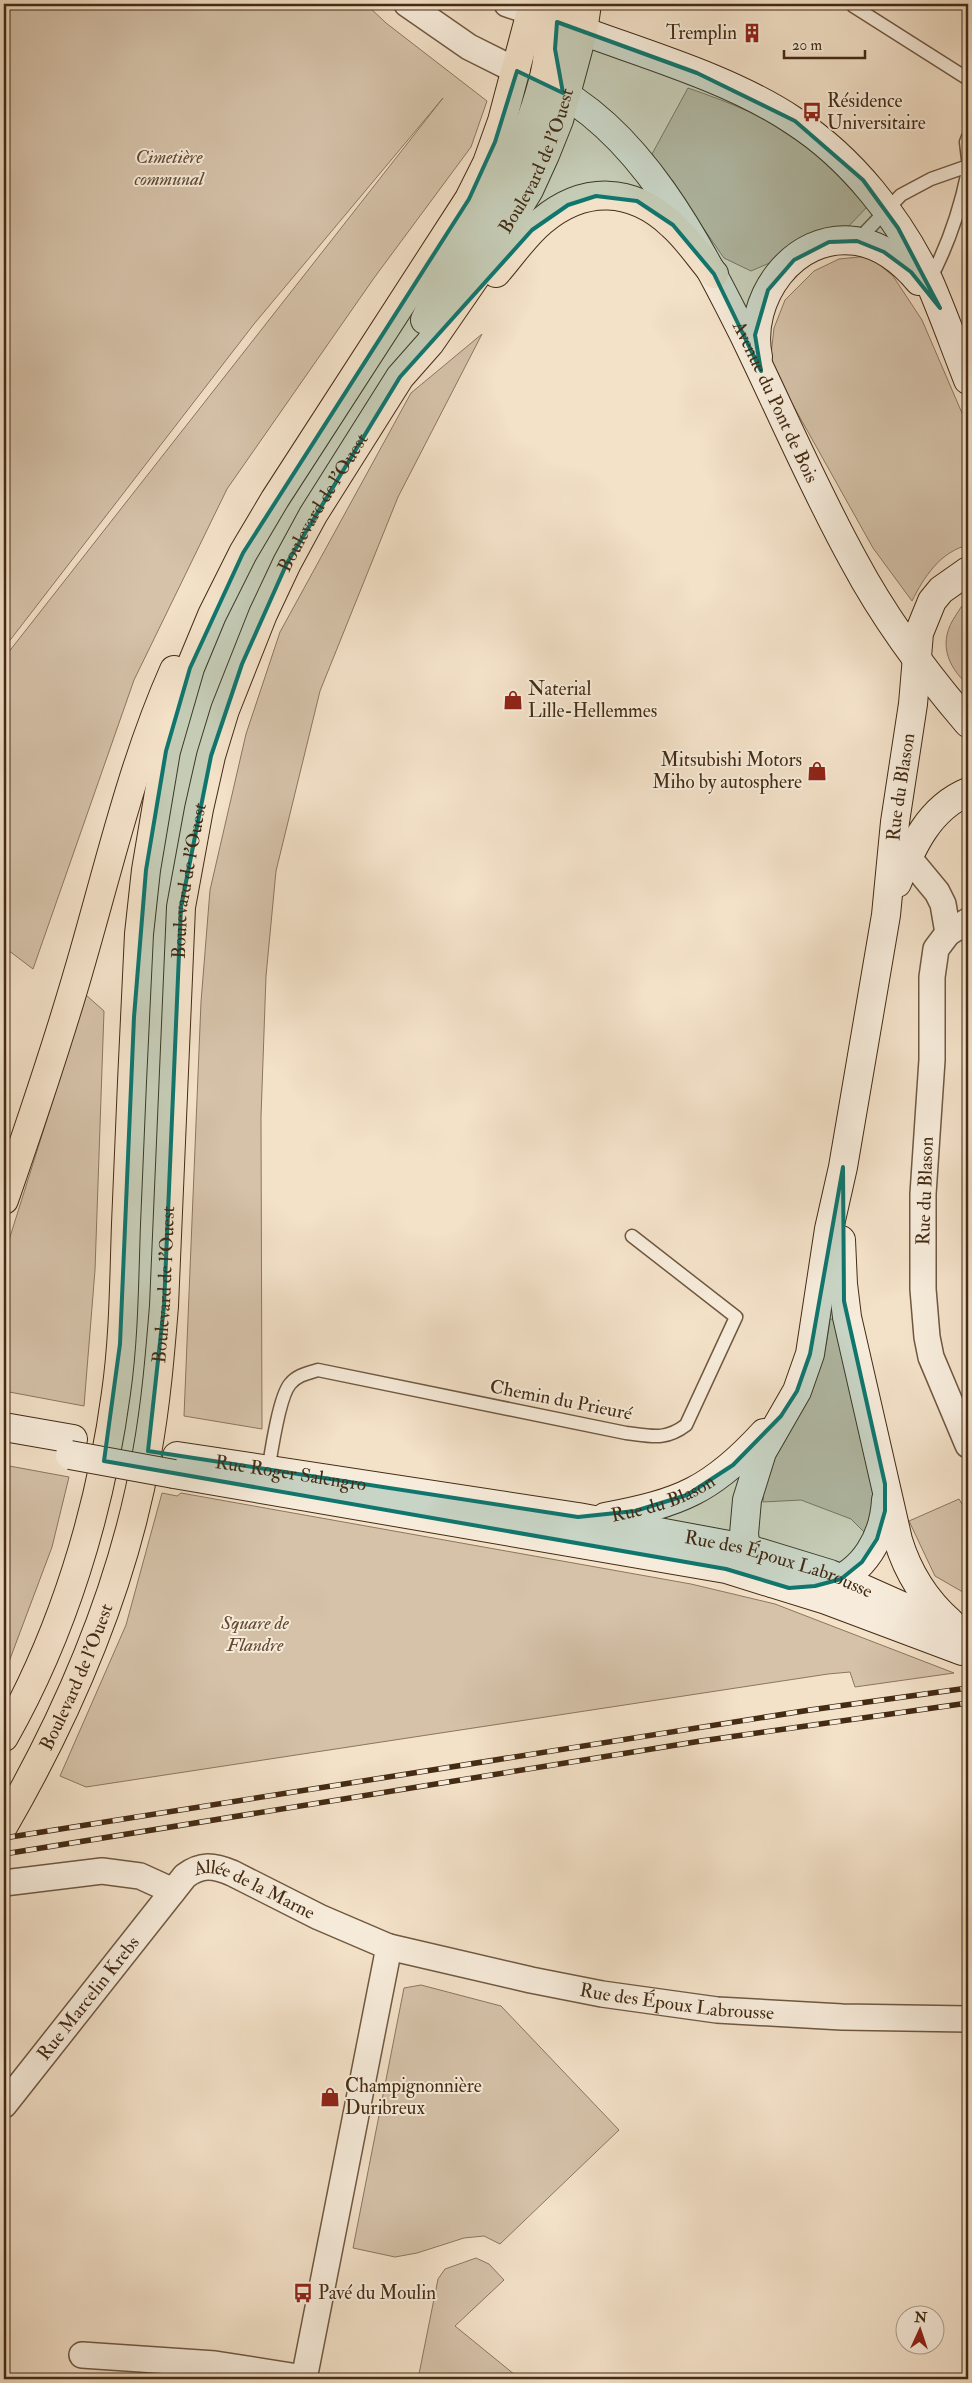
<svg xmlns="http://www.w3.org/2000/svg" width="972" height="2383" viewBox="0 0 972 2383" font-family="'IM FELL Double Pica',serif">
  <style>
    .green { fill: #d5c2a9; stroke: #8c765e }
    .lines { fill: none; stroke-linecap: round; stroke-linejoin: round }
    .service-casing { stroke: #705841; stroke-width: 15 }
    .minor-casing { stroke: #705841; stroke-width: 28 }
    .secondary-casing { stroke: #442b14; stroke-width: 30 }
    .primary-casing { stroke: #442b14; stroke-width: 30 }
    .service { stroke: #f7ecdb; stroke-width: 12 }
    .minor { stroke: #f7ecdb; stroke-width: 25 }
    .secondary { stroke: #f7ecdb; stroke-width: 28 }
    .primary { stroke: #f3e1c8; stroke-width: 28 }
    .rail-casing { stroke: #442b14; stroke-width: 5.5 }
    .rail { stroke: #f7ecdb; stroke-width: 4; stroke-dasharray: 11; stroke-linecap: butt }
    .secondary-bridge-casing { stroke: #442b14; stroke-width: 30; stroke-linecap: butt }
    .secondary-bridge { stroke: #f7ecdb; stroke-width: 28 }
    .marked { fill: #0f766e; fill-opacity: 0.2; stroke: #0f766e; stroke-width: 4; stroke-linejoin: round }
    .labels { text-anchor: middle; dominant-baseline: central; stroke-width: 4; stroke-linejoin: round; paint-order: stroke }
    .poi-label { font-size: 19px; fill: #442b14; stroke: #f7ecdb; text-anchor: start }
    .park-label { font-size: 19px; font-style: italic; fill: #614932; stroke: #f7ecdb }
    .street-label { font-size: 19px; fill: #442b14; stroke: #f7ecdb }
  </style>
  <rect width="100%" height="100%" fill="#f3e1c8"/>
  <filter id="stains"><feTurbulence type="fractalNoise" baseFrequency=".004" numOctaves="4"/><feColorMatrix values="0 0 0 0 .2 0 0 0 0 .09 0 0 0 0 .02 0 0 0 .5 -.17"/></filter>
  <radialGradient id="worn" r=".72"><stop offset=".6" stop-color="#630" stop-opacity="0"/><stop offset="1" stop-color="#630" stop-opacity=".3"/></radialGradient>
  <path class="green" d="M4,4h362l20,19 101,78 -16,46 -97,131 -147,211 -93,191 -101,289 -29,-22v-289l439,-560 -189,226 -250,324z
    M688,88c41,14 80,30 115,53 26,16 46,42 65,65l-24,25 -93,40 -27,-13 -72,-104z
    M869,256l24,20 29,44 46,107v118c-28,7 -44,32 -56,56l-39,-53 -103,-184 4,-36 11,-28 29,-29 25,-12z
    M482,334l-84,163 -78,194 -44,180 -10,105 -5,141 1,312 -78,-13 17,-414 9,-112 36,-156 34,-102 131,-239z
    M968,599v86c-22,-20 -30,-44 -12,-70 4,-6 7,-12 12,-16z
    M86,995l18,16 -9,259 -11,136 -80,-15v-135z
    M830,1319h7l40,175 -11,40 -15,-15 -50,-19 -38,2c2,-43 28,-68 45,-105 14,-29 18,-47 22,-78z
    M4,1465l65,12 -17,70 -48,128z
    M162,1493l15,3 4,-3 510,91 84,20 179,69 -99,14 -5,-15 -22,2 -742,113 -26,-11 66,-151z
    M959,1499l9,15v81l-33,-19 -26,-55z
    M421,1985l80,21 118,124 -119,114 -16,-8 -20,2 -47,15 -22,4 -42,-9 51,-260z
    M476,2258l13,6 15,16 -49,46 65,53h-102l20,-100 7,-10z"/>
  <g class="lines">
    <defs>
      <path id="service" d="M853,6l115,73
        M968,137l-2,5 2,17
        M857,241l44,-46 30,-16 37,-13
        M929,281c19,-35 31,-71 39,-110
        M268,1472c3,-19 11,-75 22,-88 7,-9 18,-11 28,-14l308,63c25,3 39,8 60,-8l50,-108 -104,-81"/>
      <g id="minor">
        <path d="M407,4l62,43 48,24"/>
        <path d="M507,4l24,8"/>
        <path d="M908,857l29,35 6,12 5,29 -12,16 -4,28v83l-9,134v95l4,48 4,20 37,88"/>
        <path d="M948,933l20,-12"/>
        <path d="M4,1883l98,-12 38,5 33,15"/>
        <path id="s1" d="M4,2105l181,-229c16,-12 28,-11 47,-3l87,44 70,30 142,33 71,14 115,16 125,7 126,2"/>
        <path d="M82,2355l133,9 89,14"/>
        <path d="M304,2379l85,-432"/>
      </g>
      <g id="secondary">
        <path d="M561,23c75,29 166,53 233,98 58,37 106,99 135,160 14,32 26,66 39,99"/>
        <path id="s2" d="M545,84c94,44 154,161 198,249 37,76 70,154 111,228 31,58 71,112 114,162"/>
        <path d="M758,357c-12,-57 35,-125 98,-116 25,4 47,21 63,40"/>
        <path d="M897,883c15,-36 32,-75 71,-91"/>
        <path d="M841,1240l2,44 4,33 51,223c10,33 26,59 52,82"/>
        <path d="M4,1427l69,12"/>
        <path id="s3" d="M177,1456l401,61 167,31 85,26 101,45 37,21"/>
        <path d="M174,1474l552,95 100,31 136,51"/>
        <path id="s4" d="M605,1517c75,-14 107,-27 159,-84"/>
        <path id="s5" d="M772,1583l-18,-12 -7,-14 -3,-23 3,-34 15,-48 35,-61 13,-37 19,-125 14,-62 43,-252 9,-93 18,-118 6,-71 13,-32 9,-11 27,-19"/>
        <path d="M827,1584c37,-11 57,-47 59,-84"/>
      </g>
      <g id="primary">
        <path d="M556,54v-18l6,-32"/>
        <path d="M496,273c15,-17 28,-37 46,-52 42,-35 90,-34 130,4 16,14 28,33 42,49"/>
        <path d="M425,320c15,-34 41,-63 59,-95 20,-35 71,-148 63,-187 -3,-10 -8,-18 -16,-26"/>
        <path d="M4,1200c26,-75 52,-151 74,-227 30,-102 53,-206 96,-303"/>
        <path d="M4,1737c59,-104 96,-225 112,-344 8,-56 8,-113 10,-169 4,-97 8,-193 13,-290l7,-64 20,-119 24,-83 22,-53 31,-62 32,-54 194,-300 18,-36 15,-42 31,-117"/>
        <path id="s6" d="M4,1825c67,-116 120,-240 143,-372 9,-49 13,-98 17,-147l17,-399 18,-98 12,-53 14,-46 38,-96 24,-51 26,-48 87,-138 30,-34 49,-71 50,-82 16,-35 14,-35 24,-89 4,-27"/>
      </g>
    </defs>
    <use href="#service" class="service-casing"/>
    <use href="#minor" class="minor-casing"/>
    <use href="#secondary" class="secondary-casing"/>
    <use href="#primary" class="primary-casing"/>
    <use href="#service" class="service"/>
    <use href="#minor" class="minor"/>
    <use href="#secondary" class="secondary"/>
    <use href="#primary" class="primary"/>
    <defs>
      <path id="rail" d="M4,1838l806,-128 158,-22
        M4,1854l697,-113 267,-38"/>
    </defs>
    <use href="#rail" class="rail-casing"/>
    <use href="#rail" class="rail"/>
    <defs>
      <path id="secondary-bridge" d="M70,1455l104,19"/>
    </defs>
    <use href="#secondary-bridge" class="secondary-bridge-casing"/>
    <use href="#secondary-bridge" class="secondary-bridge"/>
  </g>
  <path class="marked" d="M557,22l140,51 98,48 68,59 35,48 42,80 -29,-36 -27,-20 -27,-11 -28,1 -35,18 -26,30 -13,45 6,36 -47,-97 -41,-49 -36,-24 -41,-5 -28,9 -36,25 -132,147 -113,186 -45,101 -31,92 -30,151 -17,399 -16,145 430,66 57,-6 52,-16 46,-30 48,-49 16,-25 13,-37 33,-187 1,134 41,183v27l-8,28 -15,23 -21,17 -26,7 -26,2 -63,-19 -622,-108 16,-117 14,-327 12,-147 20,-119 24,-83 53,-115 226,-354 26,-57 22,-71 46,22 -8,-44z"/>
  <defs>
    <symbol id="building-bare" viewBox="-9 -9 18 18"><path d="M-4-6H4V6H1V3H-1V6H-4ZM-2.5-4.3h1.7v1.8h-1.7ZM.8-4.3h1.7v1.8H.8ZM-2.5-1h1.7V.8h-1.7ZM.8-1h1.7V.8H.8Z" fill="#8f2418" stroke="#f7ecdb" stroke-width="2.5" paint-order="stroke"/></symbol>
    <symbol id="bus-bare" viewBox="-9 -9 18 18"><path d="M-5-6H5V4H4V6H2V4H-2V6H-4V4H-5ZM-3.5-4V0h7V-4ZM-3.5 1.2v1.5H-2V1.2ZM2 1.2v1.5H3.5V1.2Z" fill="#8f2418" stroke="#f7ecdb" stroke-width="2.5" paint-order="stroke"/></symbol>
    <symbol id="shop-bare" viewBox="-9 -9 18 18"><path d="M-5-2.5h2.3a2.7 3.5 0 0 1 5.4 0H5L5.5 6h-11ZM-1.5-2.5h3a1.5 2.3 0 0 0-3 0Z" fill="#8f2418" stroke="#f7ecdb" stroke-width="2.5" paint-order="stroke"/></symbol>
  </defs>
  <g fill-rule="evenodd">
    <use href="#building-bare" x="738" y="19" width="28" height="28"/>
    <use href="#bus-bare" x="798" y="98" width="28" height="28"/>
    <use href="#shop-bare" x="499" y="686" width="28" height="28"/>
    <use href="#shop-bare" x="803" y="757" width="28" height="28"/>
    <use href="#shop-bare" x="316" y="2083" width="28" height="28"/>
    <use href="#bus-bare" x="289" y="2279" width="28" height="28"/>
  </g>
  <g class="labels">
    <g class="poi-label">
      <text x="737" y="33" text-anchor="end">Tremplin</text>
      <text x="827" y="101">Résidence<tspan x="827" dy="22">Universitaire</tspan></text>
      <text x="528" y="689">Naterial<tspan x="528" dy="22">Lille-Hellemmes</tspan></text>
      <text x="802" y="760" text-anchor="end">Mitsubishi Motors<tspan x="802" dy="22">Miho by autosphere</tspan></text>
      <text x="345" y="2086">Champignonnière<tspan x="345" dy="22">Duribreux</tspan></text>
      <text x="318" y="2293">Pavé du Moulin</text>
    </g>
    <g class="park-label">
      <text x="169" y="157">Cimetière<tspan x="169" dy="22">communal</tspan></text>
      <text x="255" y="1623">Square de<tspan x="255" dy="22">Flandre</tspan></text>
    </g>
    <g class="street-label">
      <text stroke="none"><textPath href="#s6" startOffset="1785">Boulevard de l'Ouest</textPath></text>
      <text stroke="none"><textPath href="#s2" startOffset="400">Avenue du Pont de Bois</textPath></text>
      <text stroke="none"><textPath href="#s6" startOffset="1380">Boulevard de l'Ouest</textPath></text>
      <text stroke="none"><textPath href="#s5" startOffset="829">Rue du Blason</textPath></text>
      <text stroke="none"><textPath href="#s6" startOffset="975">Boulevard de l'Ouest</textPath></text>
      <text transform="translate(925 1191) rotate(-88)">Rue du Blason</text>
      <text stroke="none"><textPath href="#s6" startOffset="570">Boulevard de l'Ouest</textPath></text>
      <text transform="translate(561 1400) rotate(11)">Chemin du Prieuré</text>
      <text stroke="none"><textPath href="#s3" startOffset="115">Rue Roger Salengro</textPath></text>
      <text stroke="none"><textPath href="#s4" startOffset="61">Rue du Blason</textPath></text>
      <text stroke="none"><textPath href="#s3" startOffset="612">Rue des Époux Labrousse</textPath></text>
      <text stroke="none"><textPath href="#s6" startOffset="165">Boulevard de l'Ouest</textPath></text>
      <text stroke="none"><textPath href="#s1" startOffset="368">Allée de la Marne</textPath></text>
      <text stroke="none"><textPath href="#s1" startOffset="136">Rue Marcelin Krebs</textPath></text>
      <text stroke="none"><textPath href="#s1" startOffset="809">Rue des Époux Labrousse</textPath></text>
    </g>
  </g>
  <rect width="972" height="2383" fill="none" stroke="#f3e1c8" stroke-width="20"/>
  <rect x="5" y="5" width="962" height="2373" fill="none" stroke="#442b14" stroke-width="2.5"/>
  <rect x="10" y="10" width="952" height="2363" fill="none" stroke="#442b14"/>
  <g transform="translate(920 2330) rotate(3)"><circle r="24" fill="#f7ecdb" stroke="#af9f8b"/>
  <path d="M0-4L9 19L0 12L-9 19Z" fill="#8f2418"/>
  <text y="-8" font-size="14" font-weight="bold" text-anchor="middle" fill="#442b14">N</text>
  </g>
  <path d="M784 50v8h81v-8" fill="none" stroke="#442b14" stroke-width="2.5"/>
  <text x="792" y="50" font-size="15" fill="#442b14" stroke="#f7ecdb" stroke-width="4" paint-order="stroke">20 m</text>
  <rect width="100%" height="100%" filter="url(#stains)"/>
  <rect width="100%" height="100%" fill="url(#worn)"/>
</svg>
